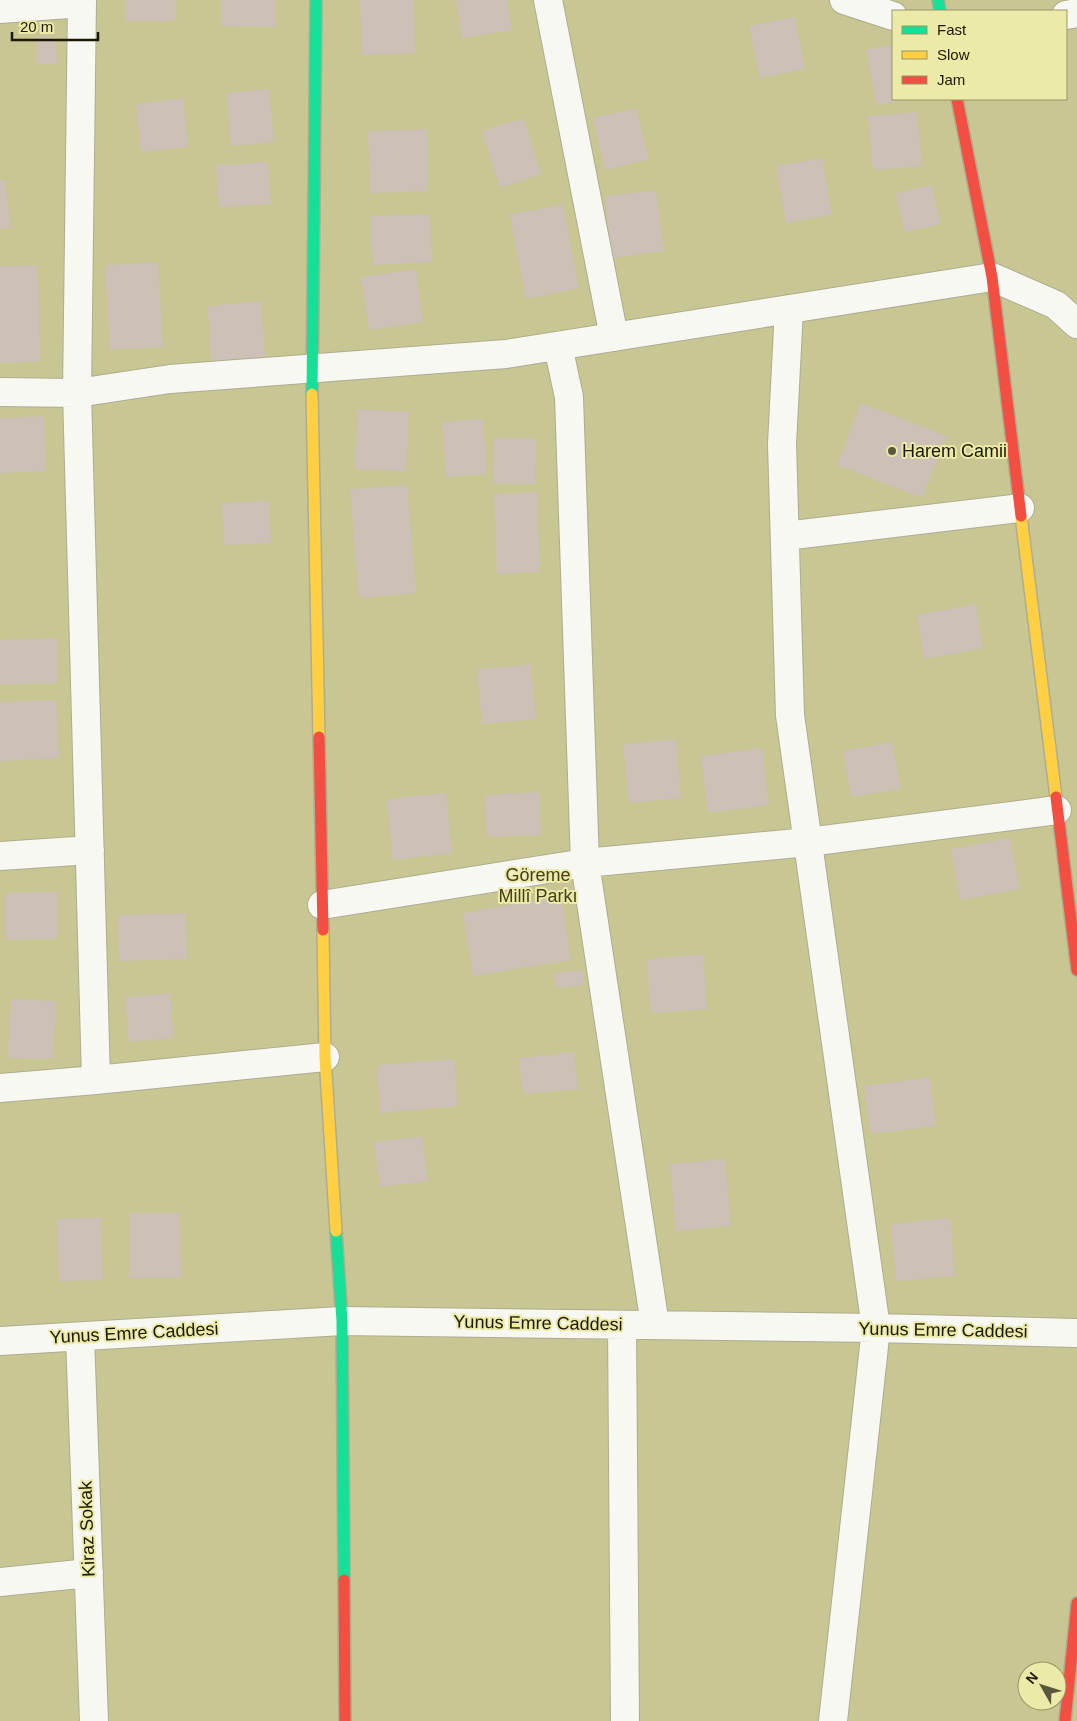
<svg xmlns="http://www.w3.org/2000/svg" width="1077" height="1721" viewBox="0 0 1077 1721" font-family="Helvetica,sans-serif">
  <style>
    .green { fill: #c8c692; fill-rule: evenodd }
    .building { fill: #cdc0b6 }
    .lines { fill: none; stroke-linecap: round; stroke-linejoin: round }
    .street-casing { stroke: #aead90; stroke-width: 30 }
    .fast-casing { stroke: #aead90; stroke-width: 14 }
    .slow-casing { stroke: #aead90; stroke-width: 14 }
    .jam-casing { stroke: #aead90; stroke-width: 14 }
    .street { stroke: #f8f8f2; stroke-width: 28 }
    .fast { stroke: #16e098; stroke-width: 11 }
    .slow { stroke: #ffcf43; stroke-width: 11 }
    .jam { stroke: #f24e42; stroke-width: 11 }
    .poi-dot { fill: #5a583c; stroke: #eceaa8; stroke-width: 2 }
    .labels { text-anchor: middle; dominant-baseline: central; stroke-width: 4; stroke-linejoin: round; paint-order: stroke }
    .poi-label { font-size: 18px; fill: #1b1901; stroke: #eceaa8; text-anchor: start }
    .park-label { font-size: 18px; fill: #43411b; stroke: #eceaa8 }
    .street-label { font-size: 18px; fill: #1b1901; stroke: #eceaa8 }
  </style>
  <rect width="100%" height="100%" fill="#d0ceaa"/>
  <path class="green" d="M0,0h1077v1721h-1077zM893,11h173v88h-173zM1027,1671h30v30h-30z"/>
  <path class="building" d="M125,0h51v21h-51z
    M221,0h55l-1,27 -54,-1z
    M360,0h54l1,53 -53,2z
    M456,0h51l5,30 -50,8z
    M795,17l10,52 -45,9 -11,-52z
    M37,37h19l1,27h-20z
    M893,44v55l11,1 -27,5 -11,-55z
    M269,89l5,53 -43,4 -4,-53z
    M183,98l5,49 -47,5 -5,-48z
    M636,108l13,51 -44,11 -12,-52z
    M917,112l5,54 -49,4 -5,-54z
    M524,118l17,56 -41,14 -18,-57z
    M428,129v62l-58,2 -2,-62z
    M822,158l10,57 -46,8 -10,-57z
    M268,162l3,42 -52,3 -3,-42z
    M0,180h5l6,47 -11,2z
    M932,185l8,39 -35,8 -9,-39z
    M656,190l8,61 -52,7 -7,-62z
    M563,204l16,84 -53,11 -16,-84z
    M430,214l2,48 -59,3 -2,-49z
    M158,262l5,85 -53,3 -5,-85z
    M38,265l2,97 -40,1v-97z
    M416,269l7,53 -54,8 -8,-53z
    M261,301l4,57 -54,4 -3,-56z
    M861,403l86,33 -25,62 -85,-33z
    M358,409l51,3 -3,59 -51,-2z
    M44,416l2,55 -46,2v-55z
    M483,419l4,55 -41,3 -4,-55z
    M494,438h42l-1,46h-42z
    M407,485l9,108 -57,5 -9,-109z
    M537,492l3,80 -43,2 -3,-80z
    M269,501l2,42 -47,2 -2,-42z
    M976,604l7,44 -59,11 -7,-44z
    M57,638l1,45 -58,2v-45z
    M531,664l5,55 -54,5 -5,-55z
    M56,700l3,58 -59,3v-59z
    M676,739l5,59 -52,5 -6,-59z
    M892,742l9,47 -50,8 -8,-46z
    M762,748l7,57 -61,8 -7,-57z
    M539,792l2,43 -54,2 -2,-42z
    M446,793l6,60 -59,7 -6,-61z
    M1010,838l10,51 -60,11 -9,-51z
    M57,892l1,47 -52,1v-47z
    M561,896l10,64 -98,16 -10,-63z
    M186,913l1,46 -68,2 -1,-46z
    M703,954l4,55 -56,4 -4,-54z
    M583,970l1,15 -28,3 -2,-15z
    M170,993l4,45 -45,4 -4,-45z
    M11,999l45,2 -3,58 -45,-1z
    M574,1052l4,37 -55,5 -4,-36z
    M454,1059l4,47 -78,7 -3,-48z
    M930,1077l6,49 -65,8 -7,-48z
    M422,1136l6,45 -48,6 -6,-45z
    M725,1159l6,67 -55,5 -6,-67z
    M129,1213h51l1,65h-52z
    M101,1217l2,63 -44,1 -2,-62z
    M950,1218l5,58 -59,5 -5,-57z"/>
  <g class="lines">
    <defs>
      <path id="street" d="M82,0l-5,393 19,687
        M548,0l66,337
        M844,0l49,16
        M0,9l82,-6
        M1066,15l11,-2
        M789,309l-7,135 8,271 86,613 -43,393
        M558,346l11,51 16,466 70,462
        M0,392l77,1 93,-14 336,-25 486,-77 64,28 21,19
        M785,536l235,-28
        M0,856l90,-6
        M322,905l263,-42 223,-21 249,-32
        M0,1088l96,-8 229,-23
        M622,1325l3,396
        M80,1337l14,384
        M0,1341l342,-20 534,7 201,5
        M0,1582l89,-9"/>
      <path id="fast" d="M938,0l2,11
        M312,394l4,-394
        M336,1231l6,90 2,259"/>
      <path id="slow" d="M312,394l7,343
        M1021,516l35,281
        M323,930l2,127 11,174"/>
      <path id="jam" d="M957,99l35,178 29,239
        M319,737l4,193
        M1056,797l21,173
        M344,1580l1,141
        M1065,1721l12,-118"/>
    </defs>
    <use href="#street" class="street-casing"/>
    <use href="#fast" class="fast-casing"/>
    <use href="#slow" class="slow-casing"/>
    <use href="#jam" class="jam-casing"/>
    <use href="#street" class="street"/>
    <use href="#fast" class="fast"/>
    <use href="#slow" class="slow"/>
    <use href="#jam" class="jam"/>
  </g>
  <circle class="poi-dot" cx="892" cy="451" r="5"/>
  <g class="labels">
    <g class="poi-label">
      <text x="902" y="451">Harem Camii</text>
    </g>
    <g class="park-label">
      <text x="538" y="875">Göreme<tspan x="538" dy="21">Millî Parkı</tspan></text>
    </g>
    <g class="street-label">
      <text transform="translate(538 1323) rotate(1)">Yunus Emre Caddesi</text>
      <text transform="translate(943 1330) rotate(1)">Yunus Emre Caddesi</text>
      <text transform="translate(134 1333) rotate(-3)">Yunus Emre Caddesi</text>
      <text transform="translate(87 1529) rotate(-92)">Kiraz Sokak</text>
    </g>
  </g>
  <rect x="892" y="10" width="175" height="90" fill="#eceaa8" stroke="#989665"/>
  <rect x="902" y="26" width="25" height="8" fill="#16e098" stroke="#989665"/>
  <text x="937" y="35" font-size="15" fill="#1b1901">Fast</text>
  <rect x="902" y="51" width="25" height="8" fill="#ffcf43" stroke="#989665"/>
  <text x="937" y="60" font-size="15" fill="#1b1901">Slow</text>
  <rect x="902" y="76" width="25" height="8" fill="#f24e42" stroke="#989665"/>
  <text x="937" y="85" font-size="15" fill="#1b1901">Jam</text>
  <g transform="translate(1042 1686) rotate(309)"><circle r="24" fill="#eceaa8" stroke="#989665"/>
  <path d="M0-4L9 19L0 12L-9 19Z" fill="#5a583c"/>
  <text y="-8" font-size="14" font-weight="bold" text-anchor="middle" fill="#1b1901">N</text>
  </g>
  <path d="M12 32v8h86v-8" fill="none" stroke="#1b1901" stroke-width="2.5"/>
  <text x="20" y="32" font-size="15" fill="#1b1901" stroke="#eceaa8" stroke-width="4" paint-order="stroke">20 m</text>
</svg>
